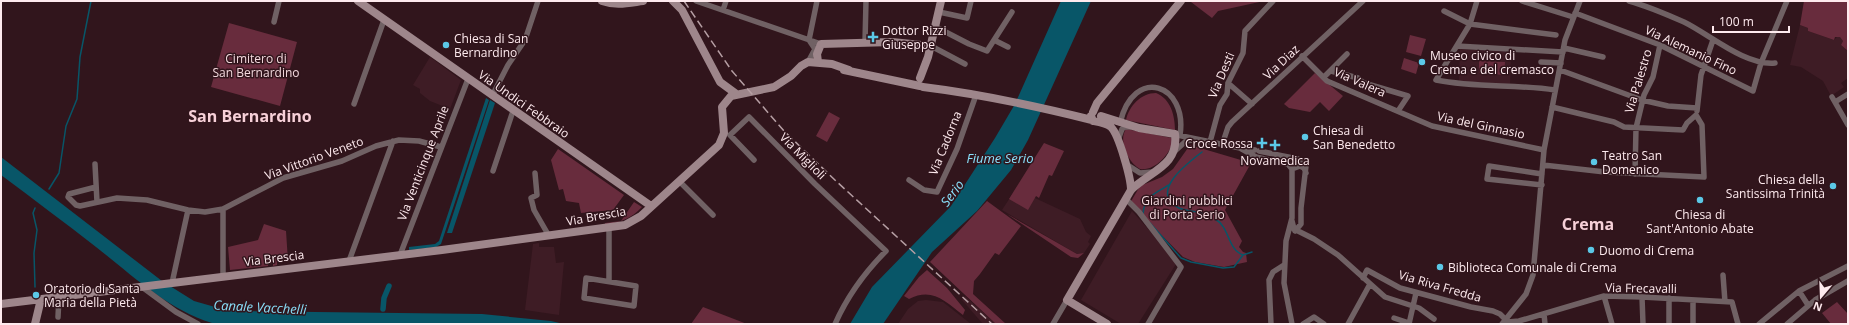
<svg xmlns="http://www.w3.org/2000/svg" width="1849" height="325" viewBox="0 0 1849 325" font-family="'Open Sans',sans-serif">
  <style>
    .built { fill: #3e1c25 }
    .green { fill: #682c3d }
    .water { fill: #085668 }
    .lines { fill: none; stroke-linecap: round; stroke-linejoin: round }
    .stream { stroke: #085668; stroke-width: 1.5 }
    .canal { stroke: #085668; stroke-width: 5.5 }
    .street { stroke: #706164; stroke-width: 5.5 }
    .secondary { stroke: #9e868b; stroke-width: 8 }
    .rail { stroke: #b69fa4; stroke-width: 1.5; stroke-dasharray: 8 4; stroke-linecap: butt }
    .poi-dot { fill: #5bc8e7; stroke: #31151c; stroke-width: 1.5 }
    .labels { text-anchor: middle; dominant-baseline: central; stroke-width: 3; stroke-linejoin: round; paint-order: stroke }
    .poi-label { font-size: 12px; fill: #feeaee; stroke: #31151c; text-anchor: start }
    .street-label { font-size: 12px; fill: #feeaee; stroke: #31151c }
    .park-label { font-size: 12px; fill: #f3d8dd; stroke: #31151c }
    .water-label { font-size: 13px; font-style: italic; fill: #89e0fa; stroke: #31151c }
    .district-label { font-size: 16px; font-weight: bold; fill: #f7d0d8; stroke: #31151c }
  </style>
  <rect width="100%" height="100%" fill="#31151c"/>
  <path class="built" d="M1800,25l8,3v3l26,9 4,-4 4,2 1,3 -2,4 7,6v27l-7,5 3,4 -13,9 -8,-15 -22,-14 -11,-2z
    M1460,49l51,3 -1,34 -51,-3z
    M430,57l31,23 -11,29 -20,-8 -10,-8v-4l-7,-4z
    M1017,187l19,9 -1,2 45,21 6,13 5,4 -3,6 2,2 -6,9 -7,1 -75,-44z
    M1132,211l18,20 26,33 -38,60h-17l-40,-24z
    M539,243v4h15l2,16 8,-1 -5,53 -34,-5 8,-66z
    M965,296l13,12 18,16h-13l-21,-24z
    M926,300l17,2 28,22h-73l10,-15 10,-8z"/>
  <path class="green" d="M1264,1l-46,10 -6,7 -21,-16z
    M1804,1h44v50l-7,-6 2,-4 -3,-4h-5l-1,3 -26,-9v-3l-8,-3z
    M229,23l68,19 -17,64 -69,-19z
    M1410,35l16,4 -5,17 -15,-4z
    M1404,58l15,5 -3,11 -15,-5z
    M1479,61l26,1 -1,13 -25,-2z
    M1315,73l28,23 -14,15 -9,-9 -10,10 -21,-4 -5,-4z
    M1156,93c15,6 19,23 19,37l-49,-10c3,-14 15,-27 30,-27z
    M829,112l11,6 -13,24 -11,-6z
    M1126,129l46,9 2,3c-6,14 -18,30 -34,28 -12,-6 -22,-29 -14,-40z
    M1044,143l20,8 -12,25 -3,-1 -10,23 -3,-2 -8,14 -19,-11z
    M1190,145l61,18 -26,47 17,31 -3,6 4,5 3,1 1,9 -23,5 -29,-5 -12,-5 -53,-54 10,-17 22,-9 11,-8z
    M558,149l66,46 -11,15 -32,3 -2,-10 -13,-2 -3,-12 -4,1 -8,-30z
    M987,201l34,25 -22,29 -4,-2 -15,21 -6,7 -1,13 33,30h-10l-66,-62z
    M634,202l8,5c-11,12 -22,15 -37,18v-2l16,-2z
    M1007,214l70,40 7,-1 -6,5 -7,-1z
    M264,224l22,7 2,30 -11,1v3l-4,1v-3l-5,1v2l-38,4 -2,-23 30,-7z
    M927,270l20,18 18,22 -2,5c-18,-14 -31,-28 -54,-16l-5,-3 15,-19z
    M1837,302l11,12v10h-17l-9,-11z
    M703,307l44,17h-56z"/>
  <path class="water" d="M1061,1h30l-63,139 -17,30 -34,41 -45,41 -49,72h-33l22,-37 79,-81 44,-68 20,-34z
    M486,98l3,2 -48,144 -5,3 -27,3v-3l26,-3 4,-3z
    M490,100l5,3 -43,130h-5z
    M1,157l161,124 32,20 21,6 27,4 240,3 69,7 13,3 -352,-1c-45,-14 -80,-48 -116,-76 -32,-25 -63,-48 -95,-72z"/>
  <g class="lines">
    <path class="stream" d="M1202,152c-14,11 -54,40 -23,56 9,4 20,3 30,7
      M49,189l10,-16 7,-47 11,-27 3,-42 11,-56
      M1143,214c1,-17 12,-21 26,-29
      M1215,219c15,8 12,30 28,36l9,-3
      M1150,223l31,35 10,4 32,6 11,-1 9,-12
      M35,287l-1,-34 3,-23 -4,-17 2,-5"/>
    <path class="canal" d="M383,309l1,-11 5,-12"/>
    <path class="street" d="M696,1l125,43
      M1477,1l-7,23 -34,56c40,8 80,4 119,10
      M1522,1l51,16
      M1629,1c18,5 37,13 55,21 25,12 61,44 91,41
      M723,10l3,-9
      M1444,11l26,13 86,11
      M939,12l28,6 4,-17
      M1575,13l85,32 93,46 8,-28 26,-62
      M274,22l5,-21
      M936,27l33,17 18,7 25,-39
      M809,40l8,-39
      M994,40l14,7
      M865,42l1,-41
      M931,46l34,18
      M1457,46l106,6
      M1564,48l39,9
      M1302,56l25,25 105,45 112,24
      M808,62l7,-13 -6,-9
      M1541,62l20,1
      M1560,70l82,30 26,6 29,2
      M1331,71l27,7 6,5 44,13 -10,15
      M1324,77l23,-23
      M1228,83l24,21
      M492,96l16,-31 17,-25 13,-39
      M1832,97l16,28
      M1835,102l13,-8
      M354,104l30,-84
      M1552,107l62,15 10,5 59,3 4,-7 9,-8
      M1697,111l4,-36 12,-35
      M1120,123c14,-58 68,-39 60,12
      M730,135l19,-18 66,67 71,67c-21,21 -39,46 -51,73
      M730,135l24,25
      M1177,135l63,13 15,2
      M1118,140l4,-11 3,-2h5
      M1210,142l10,-37 7,-11 1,-11 15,-30 2,-22 28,-30
      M1222,145l6,-18 4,-5 131,-121
      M1240,148l16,9 32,7 4,5v49l-6,23 -2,42 8,41
      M1175,151l11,-10 6,-1
      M1259,151l39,8 8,7 -5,42v16l-6,7
      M95,164l2,38
      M1126,164l14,9 13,-1
      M1543,165l62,7 99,5 -2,-52 -6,-10
      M1292,169l8,-3 4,2 2,5
      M493,171l20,-60
      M535,173l2,22 -6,3 3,12 15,26
      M1635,174l1,-46 8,-33 9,-18 7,-32
      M909,180l15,10 13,2 20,-43 19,-54
      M679,181l34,34
      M1542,185l-55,-6 2,-13 53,8
      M96,187l-27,7 -1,3 8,8 4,1 37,-8 30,2 41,10 17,2 18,-3 60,-31 59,-17 34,-15 23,-6 20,1 22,6
      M1126,199l13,13 42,55 -33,57
      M223,209v68
      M1292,221l2,8 20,10 24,16 47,42 34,11 15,11
      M400,255l68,-176
      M349,261l44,-120
      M1723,275l2,27
      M586,278l50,8 -2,20 -50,-8z
      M1363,278l4,-8 33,18 71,19 22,4 7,3 8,8 11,-1 85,-25 38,1 90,5 6,22
      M609,281v-53
      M172,283l16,-73
      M142,287l34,25 22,12
      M1799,291l9,14
      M1604,296l8,28
      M1642,297l1,27
      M1669,298v26
      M1544,314l1,10
      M58,317l1,-20
      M1394,318l15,5
      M1053,324l14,-24
      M1271,324l-2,-44 4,-8 11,-7
      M1303,324l11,-7 10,7
      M1348,324l22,-40
      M1409,324l7,-31
      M1502,324l24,-30 7,-19 11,-125 21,-110 15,-39
      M1693,324v-24
      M1759,324l40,-33 49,-25
      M1787,324l28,-24 33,-19"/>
    <path class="secondary" d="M358,1l293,205
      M602,1c14,5 26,2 41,0
      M673,1l9,9 38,72 15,11
      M818,62l-1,-8 4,-10 71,-2 39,4
      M844,70l76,16
      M920,78l8,-21 13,-56
      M923,87c57,7 113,19 169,33
      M1093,112l4,-9 84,-102
      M1091,116l2,5c6,1 13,2 18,6 8,8 20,51 20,63
      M1101,116l38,12 36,6c4,32 -25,37 -44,56l-64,110 40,24
      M1,304l441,-54 183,-25 16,-9 78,-71 5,-12 -2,-26 9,-11 43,-9 17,-11 10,-10 7,-4 24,2 17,6
      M35,324l6,-25"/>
    <path class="rail" d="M684,1l48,70 52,60 52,50 156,143"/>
  </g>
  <g class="poi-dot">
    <path d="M871 31h4v4h4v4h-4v4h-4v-4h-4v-4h4z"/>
    <circle cx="446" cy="45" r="4"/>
    <circle cx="1422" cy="62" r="4"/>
    <circle cx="1305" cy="137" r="4"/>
    <path d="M1260 137h4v4h4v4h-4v4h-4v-4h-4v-4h4z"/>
    <path d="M1273 139h4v4h4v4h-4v4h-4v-4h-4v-4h4z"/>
    <circle cx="1594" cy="162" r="4"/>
    <circle cx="1833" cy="186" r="4"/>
    <circle cx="1700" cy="200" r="4"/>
    <circle cx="1591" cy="250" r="4"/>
    <circle cx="1440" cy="267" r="4"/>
    <circle cx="36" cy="295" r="4"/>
  </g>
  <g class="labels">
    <g class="poi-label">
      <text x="882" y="30">Dottor Rizzi<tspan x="882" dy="14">Giuseppe</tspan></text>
      <text x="454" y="38">Chiesa di San<tspan x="454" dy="14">Bernardino</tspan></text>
      <text x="1430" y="55">Museo civico di<tspan x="1430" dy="14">Crema e del cremasco</tspan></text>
      <text x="1313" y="130">Chiesa di<tspan x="1313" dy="14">San Benedetto</tspan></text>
      <text x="1253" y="143" text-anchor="end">Croce Rossa</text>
      <text x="1602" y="155">Teatro San<tspan x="1602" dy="14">Domenico</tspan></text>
      <text x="1275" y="160" text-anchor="middle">Novamedica</text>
      <text x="1825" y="179" text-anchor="end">Chiesa della<tspan x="1825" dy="14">Santissima Trinità</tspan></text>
      <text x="1700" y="214" text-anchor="middle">Chiesa di<tspan x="1700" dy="14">Sant'Antonio Abate</tspan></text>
      <text x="1599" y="250">Duomo di Crema</text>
      <text x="1448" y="267">Biblioteca Comunale di Crema</text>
      <text x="44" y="288">Oratorio di Santa<tspan x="44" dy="14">Maria della Pietà</tspan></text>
    </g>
    <g class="street-label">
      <text transform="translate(1691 50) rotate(25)">Via Alemanio Fino</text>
      <text transform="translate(1281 62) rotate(-43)">Via Diaz</text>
      <text transform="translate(1221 75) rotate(-67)">Via Desti</text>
      <text transform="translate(1638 81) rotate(-73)">Via Palestro</text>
      <text transform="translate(1360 82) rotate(24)">Via Valera</text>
      <text transform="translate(524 104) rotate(35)">Via Undici Febbraio</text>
      <text transform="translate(1481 125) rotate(12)">Via del Ginnasio</text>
      <text transform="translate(945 143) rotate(-68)">Via Cadorna</text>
      <text transform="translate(803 156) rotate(45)">Via Miglioli</text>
      <text transform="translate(314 158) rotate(-20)">Via Vittorio Veneto</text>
      <text transform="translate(423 163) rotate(-69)">Via Venticinque Aprile</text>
      <text transform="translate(596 216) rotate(-10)">Via Brescia</text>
      <text transform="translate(274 258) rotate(-7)">Via Brescia</text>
      <text transform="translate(1440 286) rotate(16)">Via Riva Fredda</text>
      <text transform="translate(1641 288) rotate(1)">Via Frecavalli</text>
    </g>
    <g class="park-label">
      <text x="256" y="58">Cimitero di<tspan x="256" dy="14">San Bernardino</tspan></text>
      <text x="1187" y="200">Giardini pubblici<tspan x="1187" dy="14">di Porta Serio</tspan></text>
    </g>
    <g class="water-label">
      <text x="1000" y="158">Fiume Serio</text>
      <text transform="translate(952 193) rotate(-53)">Serio</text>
      <text transform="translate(260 307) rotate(3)">Canale Vacchelli</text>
    </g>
    <g class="district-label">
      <text x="250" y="116">San Bernardino</text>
      <text x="1588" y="224">Crema</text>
    </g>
  </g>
  <rect width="1849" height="325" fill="none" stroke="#feeaee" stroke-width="4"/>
  <g transform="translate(1821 297) rotate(199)" stroke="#31151c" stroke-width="3" paint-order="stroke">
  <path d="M0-3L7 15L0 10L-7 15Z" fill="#feeaee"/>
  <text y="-6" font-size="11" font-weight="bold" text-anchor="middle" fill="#feeaee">N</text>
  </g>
  <path d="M1713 26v6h76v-6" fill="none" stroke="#feeaee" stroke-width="2"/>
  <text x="1719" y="26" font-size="12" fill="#feeaee" stroke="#31151c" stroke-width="3" paint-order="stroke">100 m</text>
</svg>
